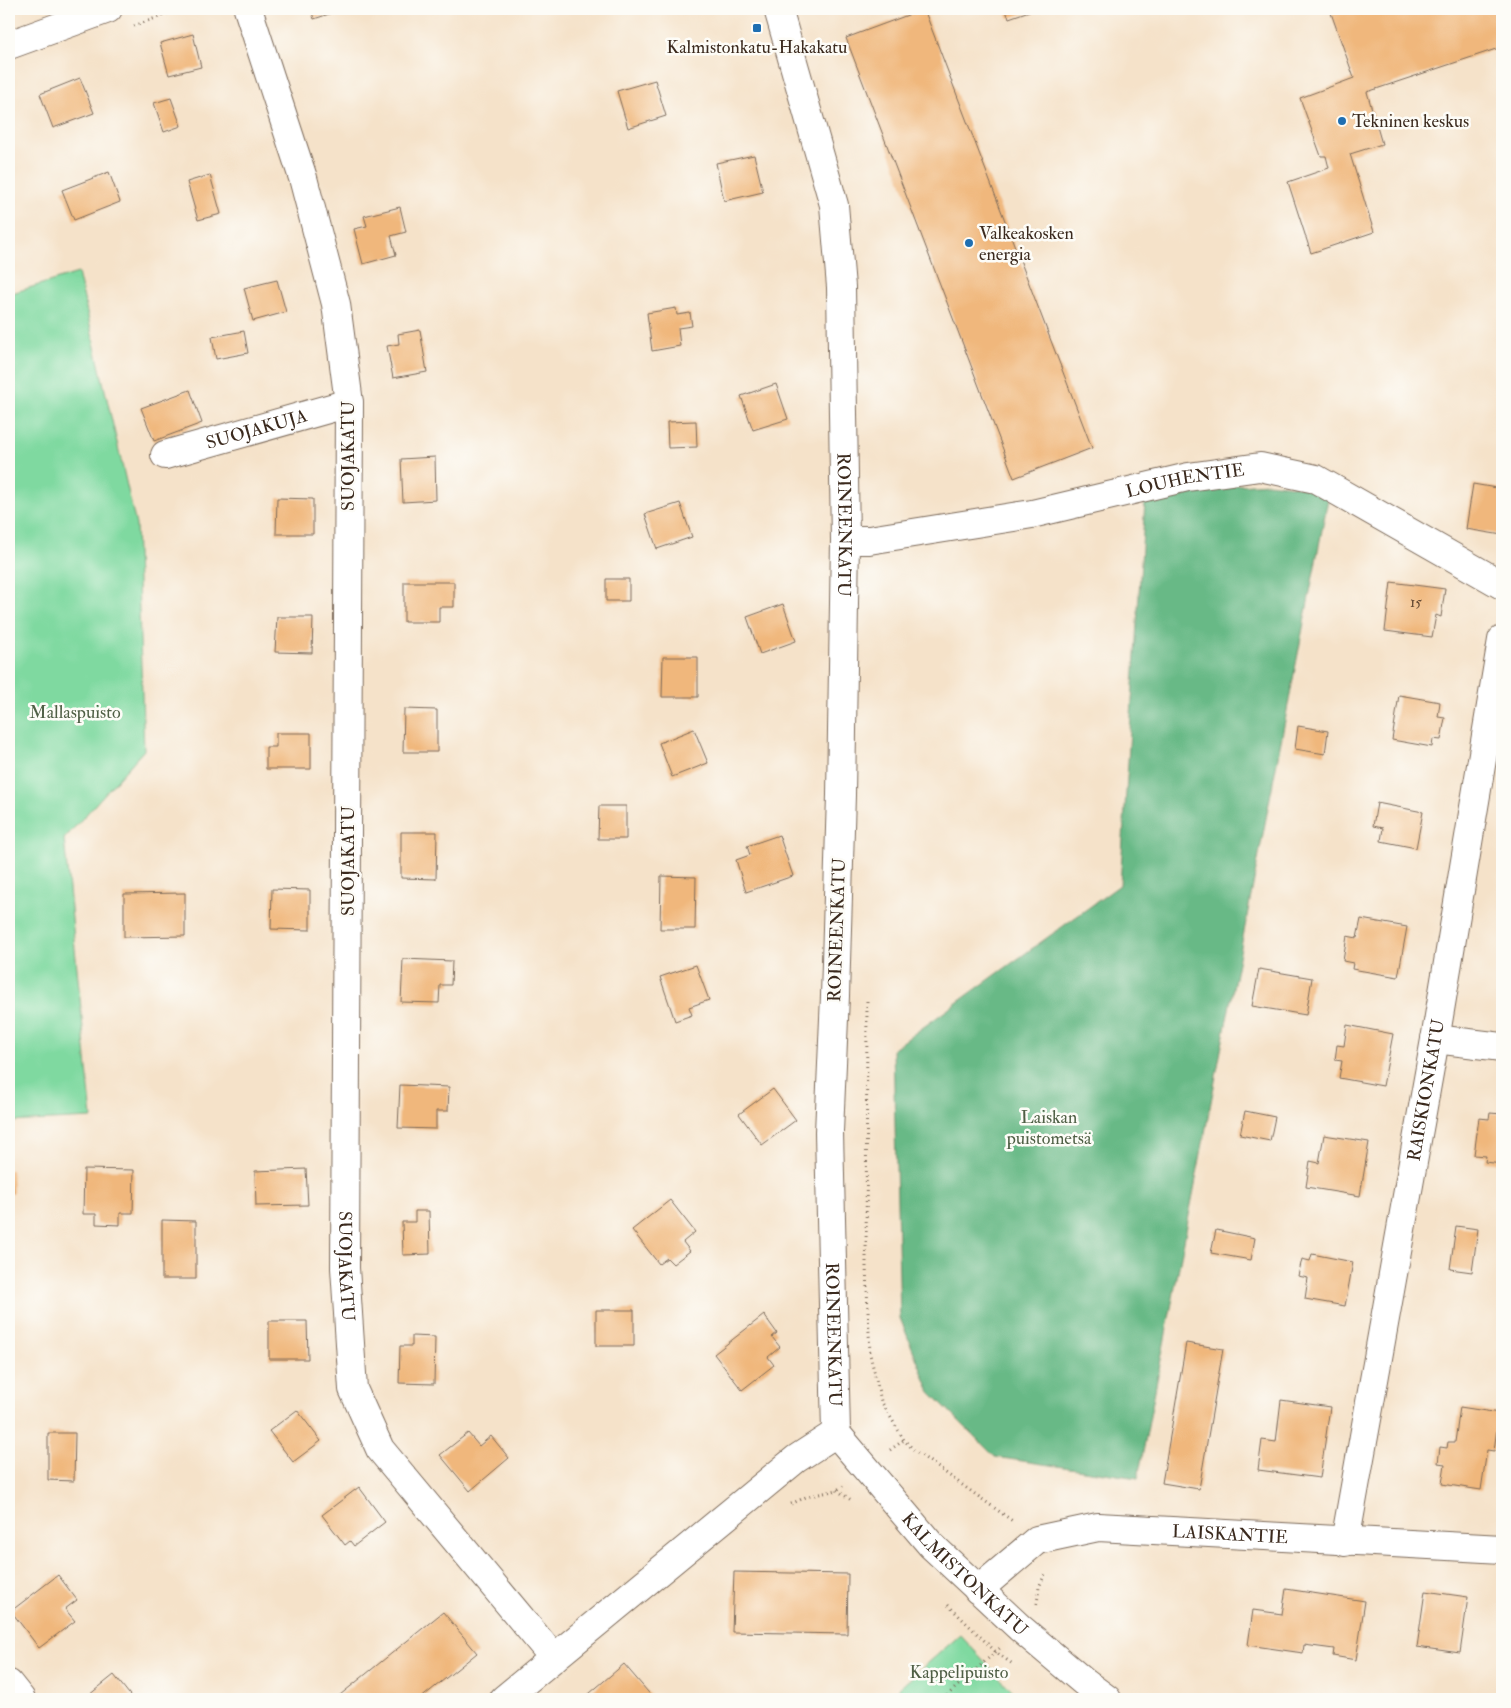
<svg xmlns="http://www.w3.org/2000/svg" width="1511" height="1708" viewBox="0 0 1511 1708" font-family="'IM FELL Double Pica',serif">
  <style>
    .green { fill: #7fd9a0; stroke: #5d825f }
    .forest { fill: #67b986; stroke: #517252 }
    .building { fill: #f0b77c }
    .lines { fill: none; stroke-linecap: round; stroke-linejoin: round }
    .street-casing { stroke: #7c6a5a; stroke-width: 30 }
    .secondary-casing { stroke: #7c6a5a; stroke-width: 30 }
    .path { stroke: #7c6a5a; stroke-width: 3; stroke-dasharray: 1 4; stroke-linecap: butt }
    .street { stroke: #fff; stroke-width: 28 }
    .secondary { stroke: #fff; stroke-width: 28 }
    .poi-dot { fill: #1f6fb2; stroke: #fdfcf7; stroke-width: 2 }
    .labels { text-anchor: middle; dominant-baseline: central; stroke-width: 5; stroke-linejoin: round; paint-order: stroke }
    .number-label { font-size: 15px; fill: #684d36 }
    .poi-label { font-size: 18px; fill: #3b2a1e; stroke: #fdfcf7; text-anchor: start }
    .street-label { font-size: 18px; fill: #3b2a1e; stroke: #fdfcf7 }
    .park-label { font-size: 18px; fill: #4f5f45; stroke: #fdfcf7 }
  </style>
  <rect width="100%" height="100%" fill="#fdfcf7"/>
  <filter id="ink" filterUnits="userSpaceOnUse"><feTurbulence type="fractalNoise" baseFrequency=".02" numOctaves="2"/><feDisplacementMap in="SourceGraphic" scale="10" xChannelSelector="R" yChannelSelector="G"/><feConvolveMatrix kernelMatrix="1 2 1 2 8 2 1 2 1" color-interpolation-filters="sRGB"/></filter>
  <filter id="wash" filterUnits="userSpaceOnUse"><feTurbulence type="fractalNoise" baseFrequency=".0096" numOctaves="4" result="noise"/><feDisplacementMap in="SourceGraphic" scale="20" xChannelSelector="R" yChannelSelector="G"/><feGaussianBlur stdDeviation="1.12" result="paint"/><feColorMatrix in="noise" values="0 0 0 0 0 0 0 0 0 0 0 0 0 0 0 0 0 1.4 0 .05"/><feComposite in="paint" operator="in"/></filter>
  <g filter="url(#wash)">
    <rect width="100%" height="100%" fill="#f5e2c9"/>
    <path class="green" d="M78,273l58,252 8,225 -80,89 28,279 -83,4v-828z
      M960,1635l53,57 -7,7h-119z"/>
    <path class="forest" d="M1268,483l43,5 17,11 -190,979 -143,-21 -65,-65 -30,-74 -7,-269 227,-164 25,-384 91,-16z"/>
    <g id="blocks">
      <path class="building" d="M311,9h33l-30,10z
        M924,9l168,439 -78,30 -168,-440z
        M1005,9h30l-26,9z
        M1340,9h162v38l-135,45 15,52 -32,10 24,78 -63,21 -23,-71 41,-14 -3,-12h-5l-21,-58 54,-20 -23,-65z
        M193,34l8,33 -32,8 -9,-32z
        M80,78l14,35 -41,15 -13,-34z
        M655,80l11,36 -38,12 -11,-37z
        M171,98l10,28 -17,6 -10,-29z
        M754,155l9,37 -39,9 -8,-38z
        M109,172l11,30 -46,18 -12,-30z
        M210,175l11,39 -23,6 -11,-38z
        M400,207l6,25 -15,4 5,19 -33,9 -9,-35 13,-3 -3,-10z
        M277,280l9,32 -33,9 -9,-33z
        M676,308l1,7 13,-2 2,13 -14,2 2,18 -28,5 -5,-38z
        M420,330l7,42 -34,6 -6,-32 12,-2 -1,-10z
        M244,331l4,22 -32,6 -4,-22z
        M776,384l12,35 -35,11 -12,-34z
        M190,390l12,33 -48,18 -13,-33z
        M696,421l1,26 -29,1 -1,-26z
        M435,457l1,43 -33,2 -2,-43z
        M1473,484l29,5v46l-36,-6z
        M277,498l36,1v35h-37z
        M680,503l12,34 -35,12 -12,-35z
        M606,579h23v22h-23z
        M404,582h50v25h-15v15h-35z
        M1391,582l54,7 -4,28 -5,-2 -4,22 -47,-6z
        M783,604l13,37 -36,13 -13,-37z
        M277,617h36l-1,36 -37,-1z
        M663,657h35v40h-36z
        M1399,695l41,7 -2,15 7,1 -4,22 -8,-1 -1,8 -40,-7z
        M404,709l33,1v42h-34z
        M1298,726l30,5 -3,23 -30,-5z
        M694,729l14,34 -36,14 -13,-34z
        M276,733h35v36h-45v-22h10z
        M1377,803l46,9 -7,36 -35,-7 2,-13 -10,-2z
        M599,806h27v33h-28z
        M401,832h36l-1,47 -35,-1z
        M779,835l14,41 -47,16 -10,-32 14,-5 -3,-9z
        M661,876l35,1 -1,52h-35z
        M272,889l38,1v40l-39,-1z
        M185,893v43l-61,1v-43z
        M1361,919l46,8 -9,50 -46,-8 1,-6 -10,-2 4,-25 10,2z
        M403,959l49,2 -1,24h-11l-1,18 -38,-1z
        M696,965l13,35 -20,7 3,8 -17,6 -15,-44z
        M1259,969l53,9 -6,37 -54,-9z
        M1347,1025l46,9 -10,52 -44,-8 3,-17 -7,-1 2,-15 7,1z
        M400,1085l49,2 -1,24h-12v18l-38,-1z
        M773,1089l23,31 -34,25 -23,-31z
        M1245,1111l30,6 -5,24 -30,-6z
        M1490,1113l12,1v50l-17,-2 1,-6 -12,-1 5,-37 10,1z
        M1324,1135l45,7 -9,54 -54,-9 4,-26 9,2z
        M84,1169l50,1 -1,43h-13v12l-24,-1v-10h-13z
        M306,1169l2,36 -52,1 -1,-35z
        M9,1170h3l1,24h-4z
        M670,1200l25,32 -12,10 7,9 -17,13 -6,-6 -8,6 -27,-34z
        M415,1211h14l1,43 -27,1 -1,-33h13z
        M162,1220l34,1v58h-34z
        M1456,1226l22,3 -6,43 -22,-3z
        M1216,1230l39,8 -4,22 -40,-7z
        M1312,1254l41,8 -8,44 -40,-7 3,-21 -10,-2 4,-17 8,2z
        M596,1310h38v36h-38z
        M764,1315l13,18 -5,4 8,10 -12,10 6,8 -32,25 -28,-36z
        M269,1321h38l1,38h-39z
        M412,1336l23,1 -1,47 -35,-1 1,-37h12z
        M1186,1343l37,6 -24,140 -37,-6z
        M1281,1400l49,7 -10,71 -62,-8 4,-30 14,2z
        M1460,1407l39,6 -5,38 -7,-1 -6,40 -39,-6 3,-20 -7,-1 2,-16 7,1 1,-6h7z
        M297,1410l24,31 -28,21 -24,-31z
        M48,1433h27l-1,48 -26,-1z
        M468,1433l11,13 12,-10 18,22 -39,33 -30,-36z
        M359,1487l26,35 -31,24 -4,-5 -5,4 -23,-30z
        M734,1572l114,2 -1,60 -115,-2z
        M58,1575l19,25 -12,9 10,12 -36,27 -28,-37z
        M1286,1589l79,12 -9,59 -23,-4 1,-7 -30,-4 -1,8 -55,-8 5,-35 29,4z
        M1425,1591l43,6 -8,56 -43,-6z
        M443,1612l34,41 -57,46h-85z
        M624,1664l30,35h-71z
        M114,1675l19,24h-49z"/>
    </g>
  </g>
  <g filter="url(#ink)">
    <use href="#blocks" fill-opacity="0" stroke="#7c6a5a" stroke-width="1"/>
    <g class="lines">
      <defs>
        <g id="street">
          <path id="s1" d="M248,9l55,169 33,126 13,99 -4,865 8,121 27,60 174,209"/>
          <path id="s2" d="M165,455l184,-52"/>
          <path id="s3" d="M845,540h24l163,-26 156,-37 72,-10 56,12 186,106"/>
          <path d="M1435,1039l67,8"/>
          <path id="s4" d="M1345,1542l91,-508 66,-394"/>
          <path id="s5" d="M978,1590l59,-50 61,-13 404,22"/>
          <path d="M9,1684l12,15"/>
          <path d="M504,1699l292,-240 40,-26"/>
        </g>
        <g id="secondary">
          <path id="s6" d="M778,9l56,196 7,82 4,253 -4,255 -6,201 -6,136 7,301 95,112 89,83 64,54 23,17"/>
          <path d="M9,45l99,-36"/>
        </g>
      </defs>
      <use href="#street" class="street-casing"/>
      <use href="#secondary" class="secondary-casing"/>
      <path class="path" d="M134,26l46,-17
        M867,1001l-1,266 4,87 11,47 23,39 11,11 99,71
        M890,1450l14,-10
        M837,1490l14,10
        M791,1504l15,-7 31,-7 6,-4
        M1037,1604l2,-17 6,-13
        M948,1605l49,48 17,12
        M943,1699l57,-51"/>
      <use href="#street" class="street"/>
      <use href="#secondary" class="secondary"/>
    </g>
  </g>
  <g class="poi-dot">
    <rect x="752" y="23" width="10" height="10" rx="2.5"/>
    <circle cx="1342" cy="121" r="5"/>
    <circle cx="969" cy="243" r="5"/>
  </g>
  <g class="labels">
    <g class="number-label">
      <text x="1416" y="602">15</text>
    </g>
    <g class="poi-label">
      <text x="757" y="47" text-anchor="middle">Kalmistonkatu-Hakakatu</text>
      <text x="1352" y="121">Tekninen keskus</text>
      <text x="979" y="233">Valkeakosken<tspan x="979" dy="21">energia</tspan></text>
    </g>
    <g class="street-label">
      <text stroke="none"><textPath href="#s2" startOffset="95">SUOJAKUJA</textPath></text>
      <text transform="translate(348 456) rotate(-90)">SUOJAKATU</text>
      <text stroke="none"><textPath href="#s3" startOffset="346">LOUHENTIE</textPath></text>
      <text stroke="none"><textPath href="#s6" startOffset="524">ROINEENKATU</textPath></text>
      <text transform="translate(348 861) rotate(-90)">SUOJAKATU</text>
      <text transform="translate(837 930) rotate(-88)">ROINEENKATU</text>
      <text stroke="none"><textPath href="#s4" startOffset="459">RAISKIONKATU</textPath></text>
      <text stroke="none"><textPath href="#s1" startOffset="1271">SUOJAKATU</textPath></text>
      <text stroke="none"><textPath href="#s6" startOffset="1334">ROINEENKATU</textPath></text>
      <text stroke="none"><textPath href="#s5" startOffset="272">LAISKANTIE</textPath></text>
      <text stroke="none"><textPath href="#s6" startOffset="1624">KALMISTONKATU</textPath></text>
    </g>
    <g class="park-label">
      <text x="75" y="712">Mallaspuisto</text>
      <text x="1049" y="1117">Laiskan<tspan x="1049" dy="21">puistometsä</tspan></text>
      <text x="959" y="1672">Kappelipuisto</text>
    </g>
  </g>
  <rect width="1511" height="1708" fill="none" stroke="#fdfcf7" stroke-width="30"/>
</svg>
